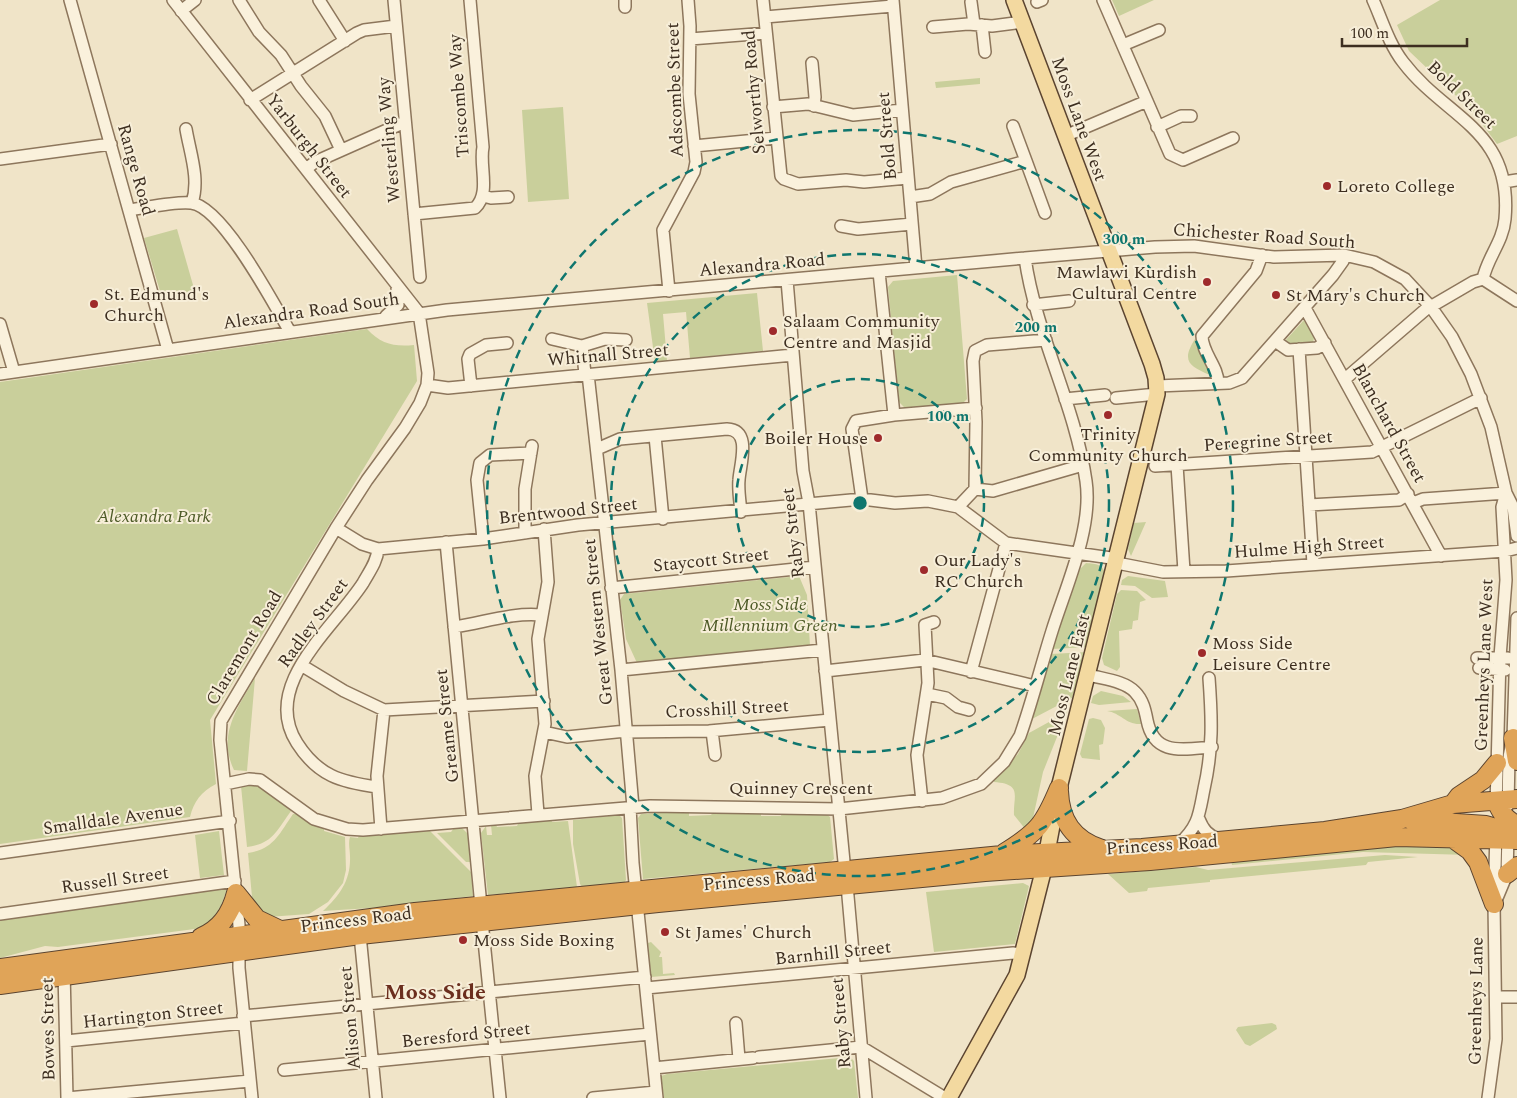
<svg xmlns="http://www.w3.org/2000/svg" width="1517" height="1098" viewBox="0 0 1517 1098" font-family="Spectral,serif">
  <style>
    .green { fill: #c9cf9b }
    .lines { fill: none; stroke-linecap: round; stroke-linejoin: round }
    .minor-casing { stroke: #8d765c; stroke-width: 14 }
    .major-casing { stroke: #5b4430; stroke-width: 18 }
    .highway-casing { stroke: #5b4430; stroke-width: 20 }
    .minor { stroke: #faf1dc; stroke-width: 11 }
    .major { stroke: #f3d9a0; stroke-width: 15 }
    .highway { stroke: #e0a458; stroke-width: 18 }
    .ring { fill: none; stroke: #0f766e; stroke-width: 2.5; stroke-dasharray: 9 6 }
    .poi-dot { fill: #9e2a2b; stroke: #f7eed8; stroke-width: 2 }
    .labels { text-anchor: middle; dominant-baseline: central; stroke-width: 4; stroke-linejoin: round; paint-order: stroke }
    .street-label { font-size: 18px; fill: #3d2e20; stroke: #f7eed8 }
    .poi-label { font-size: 18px; fill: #3d2e20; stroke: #f7eed8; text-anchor: start }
    .park-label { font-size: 18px; font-style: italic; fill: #4d5a26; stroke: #f7eed8 }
    .district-label { font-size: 22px; font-weight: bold; fill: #6b2e1e; stroke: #f7eed8 }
    .centre { fill: #0f766e; stroke: #f7eed8; stroke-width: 2.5 }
    .ring-label { font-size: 15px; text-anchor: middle; font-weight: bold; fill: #0f766e; stroke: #f7eed8; stroke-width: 4; stroke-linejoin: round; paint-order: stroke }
  </style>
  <rect width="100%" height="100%" fill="#f0e4c8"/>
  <path class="green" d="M1112,0h42l-35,16z
    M1440,0h77v136l-20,8 -24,-32 -64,-61 -12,-26z
    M980,78v6l-44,4 -1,-6z
    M563,107l6,92 -41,3 -6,-92z
    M177,229l18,63 -32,9 -19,-63z
    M957,275l10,124 -4,4 -58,5 -6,-6 -11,-115 5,-6z
    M757,293l6,58 -73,7 -4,-46 -23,2 4,47 -12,1 -8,-59z
    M1304,320l10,17 -1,7 -23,3 -6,-5z
    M367,329c14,15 27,18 47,16l3,36 -207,339 6,64c-15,8 -22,17 -26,33l-190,27v-462z
    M1195,339l16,33 -1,3c-21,-9 -29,-14 -15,-36z
    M1146,522l-15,34 -3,-7 6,-26z
    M1086,563c10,1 18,1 19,12l-17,72 -36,2 25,-81 3,1z
    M799,576l8,19 3,51 -173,17 -11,-24 -6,-39 4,-6z
    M1128,576l37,5 3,16 -16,1 -17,-12 -14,-1 1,-5z
    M1121,590l16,1 9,9 -6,2 -2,18 -5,1 -1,8 -13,2 1,36 -3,4 -13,-6 -2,-7 15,-64z
    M1087,652l-15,46 -40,21 19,-65z
    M255,678l-8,93 -13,-1c-17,-35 4,-63 21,-92z
    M1101,691l22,5 8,6 -32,3 -8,-2 2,-7z
    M1137,709l4,15c-15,1 -20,-11 -34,-13z
    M1067,712l-24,60 -10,46 -7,12 -12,-15c-1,-19 9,-31 -20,-33v-3l24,-25 11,-21z
    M1093,718l8,2 4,8 -2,16 -4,1 1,15 -18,-2 -2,-4 9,-35z
    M244,784h15l32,27c-14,19 -18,33 -44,36l-6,-61z
    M689,811v5l22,-1 3,-4h47v5h20l1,-4 43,1 5,4 4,42 -4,3 -187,17 -5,-61 3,-4z
    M293,814h4l27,14v3l21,6 1,33 -3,13 -15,19 -19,12 -41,3 -7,-4 -9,-16 -4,-44c26,-4 31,-19 45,-39z
    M619,815l3,3 4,62 -2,3 -41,5 -3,-4 -7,-40v-24z
    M551,818l1,4 16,-1 9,66 -89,8 -7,-62 5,-7 1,9h5l-1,-10h5l1,2 20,-1 2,-4z
    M461,827l7,7 2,28h-4l-29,-29 14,-1 3,-4z
    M219,831l5,44 -24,3 -5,-43z
    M430,831l41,41 2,24 -102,12 -48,3c17,-16 28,-31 27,-55 0,-6 -2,-13 0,-19l8,1 1,-3z
    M1445,844l24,11 -106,-3 -131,13 -1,-4 171,-15z
    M1385,855l33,2 -50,5 -2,3 -156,15v2l-62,6 -1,3 -18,2 -21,-19 88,-7 12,3z
    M1023,883l6,3 -14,58 -81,8 -8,-60z
    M227,888c-5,18 -10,28 -25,40l-144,19 -13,-1 -45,12v-41z
    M651,942l10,10 -2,5h3l1,17 11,-1 1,2 -24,2 -3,-34z
    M1272,1023l4,2 1,4 -27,17 -5,-2 -9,-14 2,-3z
    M850,1057l4,4 4,37h-194l-3,-22 6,-2z"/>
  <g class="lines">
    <defs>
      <path id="minor" d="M70,0l98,350
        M173,0l246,313 9,60 -1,12 -7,18 -15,25 -38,52 -31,48 -115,193 -1,19 19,185v43l13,130
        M239,0l20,32 22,23 20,31 24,30 16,34
        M319,0l26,41
        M394,0l26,277
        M625,0v7
        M763,0l18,176 3,3 14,5 48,-4 18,2 44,-4
        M893,0l23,268
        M1103,0l67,154 13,6 50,-22
        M1373,0c9,20 16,44 30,62 43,57 110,67 102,157 -2,23 -18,39 -22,60
        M971,2l3,22
        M1037,2l5,-2
        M181,11l14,-11
        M765,17l128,-11
        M982,25l3,27
        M933,27l35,-3 24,2 31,-4
        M690,39l76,-6
        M1123,45l36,-15
        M812,63l3,34 -1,9
        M250,100l107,-67 7,-3 32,-4
        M773,107l35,-3 45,11 49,-5
        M1013,126l13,35
        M1157,127l24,-11h10
        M186,129c4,24 14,50 6,74
        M1065,136l82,-35
        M694,146l82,-8
        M0,159l111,-15
        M306,169l9,-7 90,-40
        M1504,182l13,-2
        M483,196l8,2 17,-1
        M910,197l20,-3 21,-12 75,-21 19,52
        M129,210c17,-2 46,-9 62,-7 31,3 83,101 99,129
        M414,214l61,-6c16,-15 4,-42 8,-61l-13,-147
        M841,226l17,3 54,-5
        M879,272l15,143
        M1483,279l34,22
        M787,280l16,191 6,32 36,369
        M669,291l-6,-61 31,-58 2,-10 -7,-68 1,-68 -2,-26
        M1033,305l36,-4
        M1305,308l136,248
        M386,316l12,-11 -1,-19
        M0,324l14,48
        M552,339l30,7 23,-7 21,1
        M1275,341l13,9 29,-2 8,-5
        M582,346l3,28
        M1299,349l14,215
        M0,374l447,-64 578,-52 130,-11 39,-1 80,11 70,-2 30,7 31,17 26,28 21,30 19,37 20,53 15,66 7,14 4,29
        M588,374l33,296 12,137
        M1345,379l80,-69 48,-28 10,-3
        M1218,383c0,-17 -16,-30 -16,-47l54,-65 6,-16
        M427,385l21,3 345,-33
        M471,386l-3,-27 2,-5 16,-9 21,-2
        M1157,386l72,-3 13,-5 91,-103 10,-14 1,-6
        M1116,398l41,-4
        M1065,399l40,-4
        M655,436l8,83
        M597,449l23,-10 107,-10c25,1 13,35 12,51 -1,10 1,21 2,32
        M1177,465l7,106
        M1155,466l217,-14 109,-54
        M975,489l18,2 90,-26
        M862,499l-10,-70 4,-8 38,-6 82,-7
        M1413,503l10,-4 83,-6
        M1309,505l90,-5 9,-6
        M958,507l17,-18 1,-67 -3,-61 2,-10 12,-6 59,-5
        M336,528l26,16 16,5 105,-10 95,-14 284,-26 33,4 33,-2 30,6 48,36 105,15 11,6 41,8 63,-1 279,-20 12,-3
        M525,533v-44l7,-43
        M483,539l-6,-59 3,-17 10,-8 41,-2
        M446,542l35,364
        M611,588l204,-21
        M454,627c29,-4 59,-15 87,-12
        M1477,658h31
        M301,665l43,26 40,19 160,-9
        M1479,668l26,2
        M621,670l202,-20
        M825,671l100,-11 110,26
        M971,672l35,-129
        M1089,675c14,4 36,6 46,17 8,8 10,18 12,28 7,37 37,29 65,27
        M927,694l19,4 12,9 11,3
        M712,731l3,24
        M544,732l23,5 59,-6
        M626,732l83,-1 121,-11
        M225,784l24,-5 11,1 54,39 33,10 16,1 287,-24 189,3 103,-11 39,-14 23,-22 16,-26c12,-34 21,-70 32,-105 14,-45 41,-103 34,-150 -11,-77 -50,-146 -61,-223
        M377,787c-36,-5 -59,-11 -80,-44 -37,-58 37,-115 66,-160 6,-11 14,-21 15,-34
        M922,801l-5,-46 11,-72 -3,-58 9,-3
        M1508,805l1,-48 4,-19 4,-120
        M630,807l3,56 24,235
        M1496,807l4,-150 6,-77 -4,-73 4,-14
        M538,814l-3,-38 10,-52 -7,-85 10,-57 -4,-53
        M1199,819c4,10 9,17 20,20
        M381,829l-4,-53 7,-66
        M1179,844c20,-18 20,-30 25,-55 9,-40 8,-70 5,-111
        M0,853l230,-32
        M847,885l19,213
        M1497,898l10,-24 1,-40
        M0,914l235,-33
        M482,921l18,177
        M360,935l16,163
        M64,971l3,127
        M646,988l367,-35 10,1
        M1497,997h20
        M243,1016l402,-39
        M736,1023l3,36
        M66,1041l178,-18
        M759,1057l102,-10 84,51
        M654,1068l99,-10
        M284,1070l366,-36
        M67,1098l183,-17
        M593,1098l63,-6
        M1488,1098l8,-59 -2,-135 2,-71"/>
      <path id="major" d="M949,1098l68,-123 27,-107 15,-80 98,-394 -1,-16 -4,-14 -138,-364"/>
      <path id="highway" d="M1513,738l4,23
        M1059,791c1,29 14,49 43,58
        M1496,801c5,12 9,18 21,24
        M1453,804l6,-8 24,-16 14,-17
        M1411,820l75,5 10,3 12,12
        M1452,838l18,13 8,11 16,42
        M1004,853c34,-21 40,-29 55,-65
        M1507,874l10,-8
        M236,893l21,26 21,10
        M201,937c20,-8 30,-24 35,-44
        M0,968l415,-56 587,-57 140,-7 183,-17 77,-12 51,-15 64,-5
        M0,985l360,-50 298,-32 327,-31 165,-11 247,-24 120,3"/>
    </defs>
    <use href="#minor" class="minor-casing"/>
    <use href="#major" class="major-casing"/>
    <use href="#highway" class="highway-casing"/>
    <use href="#minor" class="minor"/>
    <use href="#major" class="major"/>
    <use href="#highway" class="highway"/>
  </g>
  <g class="ring">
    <circle cx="860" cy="503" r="124"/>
    <circle cx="860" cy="503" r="249"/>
    <circle cx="860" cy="503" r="373"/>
  </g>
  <g class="poi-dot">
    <circle cx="1327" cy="186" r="5"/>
    <circle cx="1207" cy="282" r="5"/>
    <circle cx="1276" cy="295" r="5"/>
    <circle cx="94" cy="304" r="5"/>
    <circle cx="773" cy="331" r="5"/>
    <circle cx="1108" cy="415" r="5"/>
    <circle cx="878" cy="438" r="5"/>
    <circle cx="924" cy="570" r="5"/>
    <circle cx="1202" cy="653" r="5"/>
    <circle cx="665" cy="932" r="5"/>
    <circle cx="463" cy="940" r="5"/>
  </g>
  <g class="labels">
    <g class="street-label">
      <text transform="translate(675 90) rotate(-92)">Adscombe Street</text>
      <text transform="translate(754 92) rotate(-95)">Selworthy Road</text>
      <text transform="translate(1462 95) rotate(44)">Bold Street</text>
      <text transform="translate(459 96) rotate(-94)">Triscombe Way</text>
      <text transform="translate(1079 119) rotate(70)">Moss Lane West</text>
      <text transform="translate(887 136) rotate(-95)">Bold Street</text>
      <text transform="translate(389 140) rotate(-95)">Westerling Way</text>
      <text transform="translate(309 146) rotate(52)">Yarburgh Street</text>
      <text transform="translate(136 170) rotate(74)">Range Road</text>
      <text transform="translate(1264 236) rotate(4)">Chichester Road South</text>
      <text transform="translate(762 265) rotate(-5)">Alexandra Road</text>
      <text transform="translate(311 311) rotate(-8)">Alexandra Road South</text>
      <text transform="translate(608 355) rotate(-5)">Whitnall Street</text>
      <text transform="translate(1389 423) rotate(61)">Blanchard Street</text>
      <text transform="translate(1268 441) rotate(-4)">Peregrine Street</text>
      <text transform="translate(568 511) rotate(-6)">Brentwood Street</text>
      <text transform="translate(793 533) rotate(-97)">Raby Street</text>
      <text transform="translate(1309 547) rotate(-4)">Hulme High Street</text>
      <text transform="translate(711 560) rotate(-6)">Staycott Street</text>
      <text transform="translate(598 622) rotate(-96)">Great Western Street</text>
      <text transform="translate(313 623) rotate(-54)">Radley Street</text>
      <text transform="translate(244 648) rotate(-59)">Claremont Road</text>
      <text transform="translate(1484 665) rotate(-88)">Greenheys Lane West</text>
      <text transform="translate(1069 675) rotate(-76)">Moss Lane East</text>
      <text transform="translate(727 709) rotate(-3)">Crosshill Street</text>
      <text transform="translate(447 726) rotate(-96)">Greame Street</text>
      <text x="801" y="788">Quinney Crescent</text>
      <text transform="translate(113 819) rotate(-8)">Smalldale Avenue</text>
      <text transform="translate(1162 845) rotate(-4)">Princess Road</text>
      <text transform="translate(115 880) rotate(-8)">Russell Street</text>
      <text transform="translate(759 880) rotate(-5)">Princess Road</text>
      <text transform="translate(356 920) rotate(-7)">Princess Road</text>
      <text transform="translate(833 953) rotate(-6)">Barnhill Street</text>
      <text transform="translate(1476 1001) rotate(-89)">Greenheys Lane</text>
      <text transform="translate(153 1015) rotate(-6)">Hartington Street</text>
      <text transform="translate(350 1018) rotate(-95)">Alison Street</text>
      <text transform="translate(841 1023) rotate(-95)">Raby Street</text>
      <text transform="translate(48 1029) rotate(-91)">Bowes Street</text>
      <text transform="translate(466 1035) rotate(-6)">Beresford Street</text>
    </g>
    <g class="poi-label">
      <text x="1337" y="186">Loreto College</text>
      <text x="1197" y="272" text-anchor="end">Mawlawi Kurdish<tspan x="1197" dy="21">Cultural Centre</tspan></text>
      <text x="104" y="294">St. Edmund's<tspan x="104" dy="21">Church</tspan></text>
      <text x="1286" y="295">St Mary's Church</text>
      <text x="783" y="321">Salaam Community<tspan x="783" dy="21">Centre and Masjid</tspan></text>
      <text x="1108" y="434" text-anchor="middle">Trinity<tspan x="1108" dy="21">Community Church</tspan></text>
      <text x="868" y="438" text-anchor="end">Boiler House</text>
      <text x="934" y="560">Our Lady's<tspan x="934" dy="21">RC Church</tspan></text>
      <text x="1212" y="643">Moss Side<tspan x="1212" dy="21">Leisure Centre</tspan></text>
      <text x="675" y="932">St James' Church</text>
      <text x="473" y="940">Moss Side Boxing</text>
    </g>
    <g class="park-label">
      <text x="154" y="516">Alexandra Park</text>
      <text x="770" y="604">Moss Side<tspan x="770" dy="21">Millennium Green</tspan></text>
    </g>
    <g class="district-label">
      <text x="435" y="992">Moss Side</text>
    </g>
  </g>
  <circle cx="860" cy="503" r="8" class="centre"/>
  <g class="ring-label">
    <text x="1124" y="244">300 m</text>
    <text x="1036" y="332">200 m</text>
    <text x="948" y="421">100 m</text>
  </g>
  <path d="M1342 38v8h125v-8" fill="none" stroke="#3d2e20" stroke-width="2.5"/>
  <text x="1350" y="38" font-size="15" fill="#3d2e20" stroke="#f7eed8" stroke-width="4" paint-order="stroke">100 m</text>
</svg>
